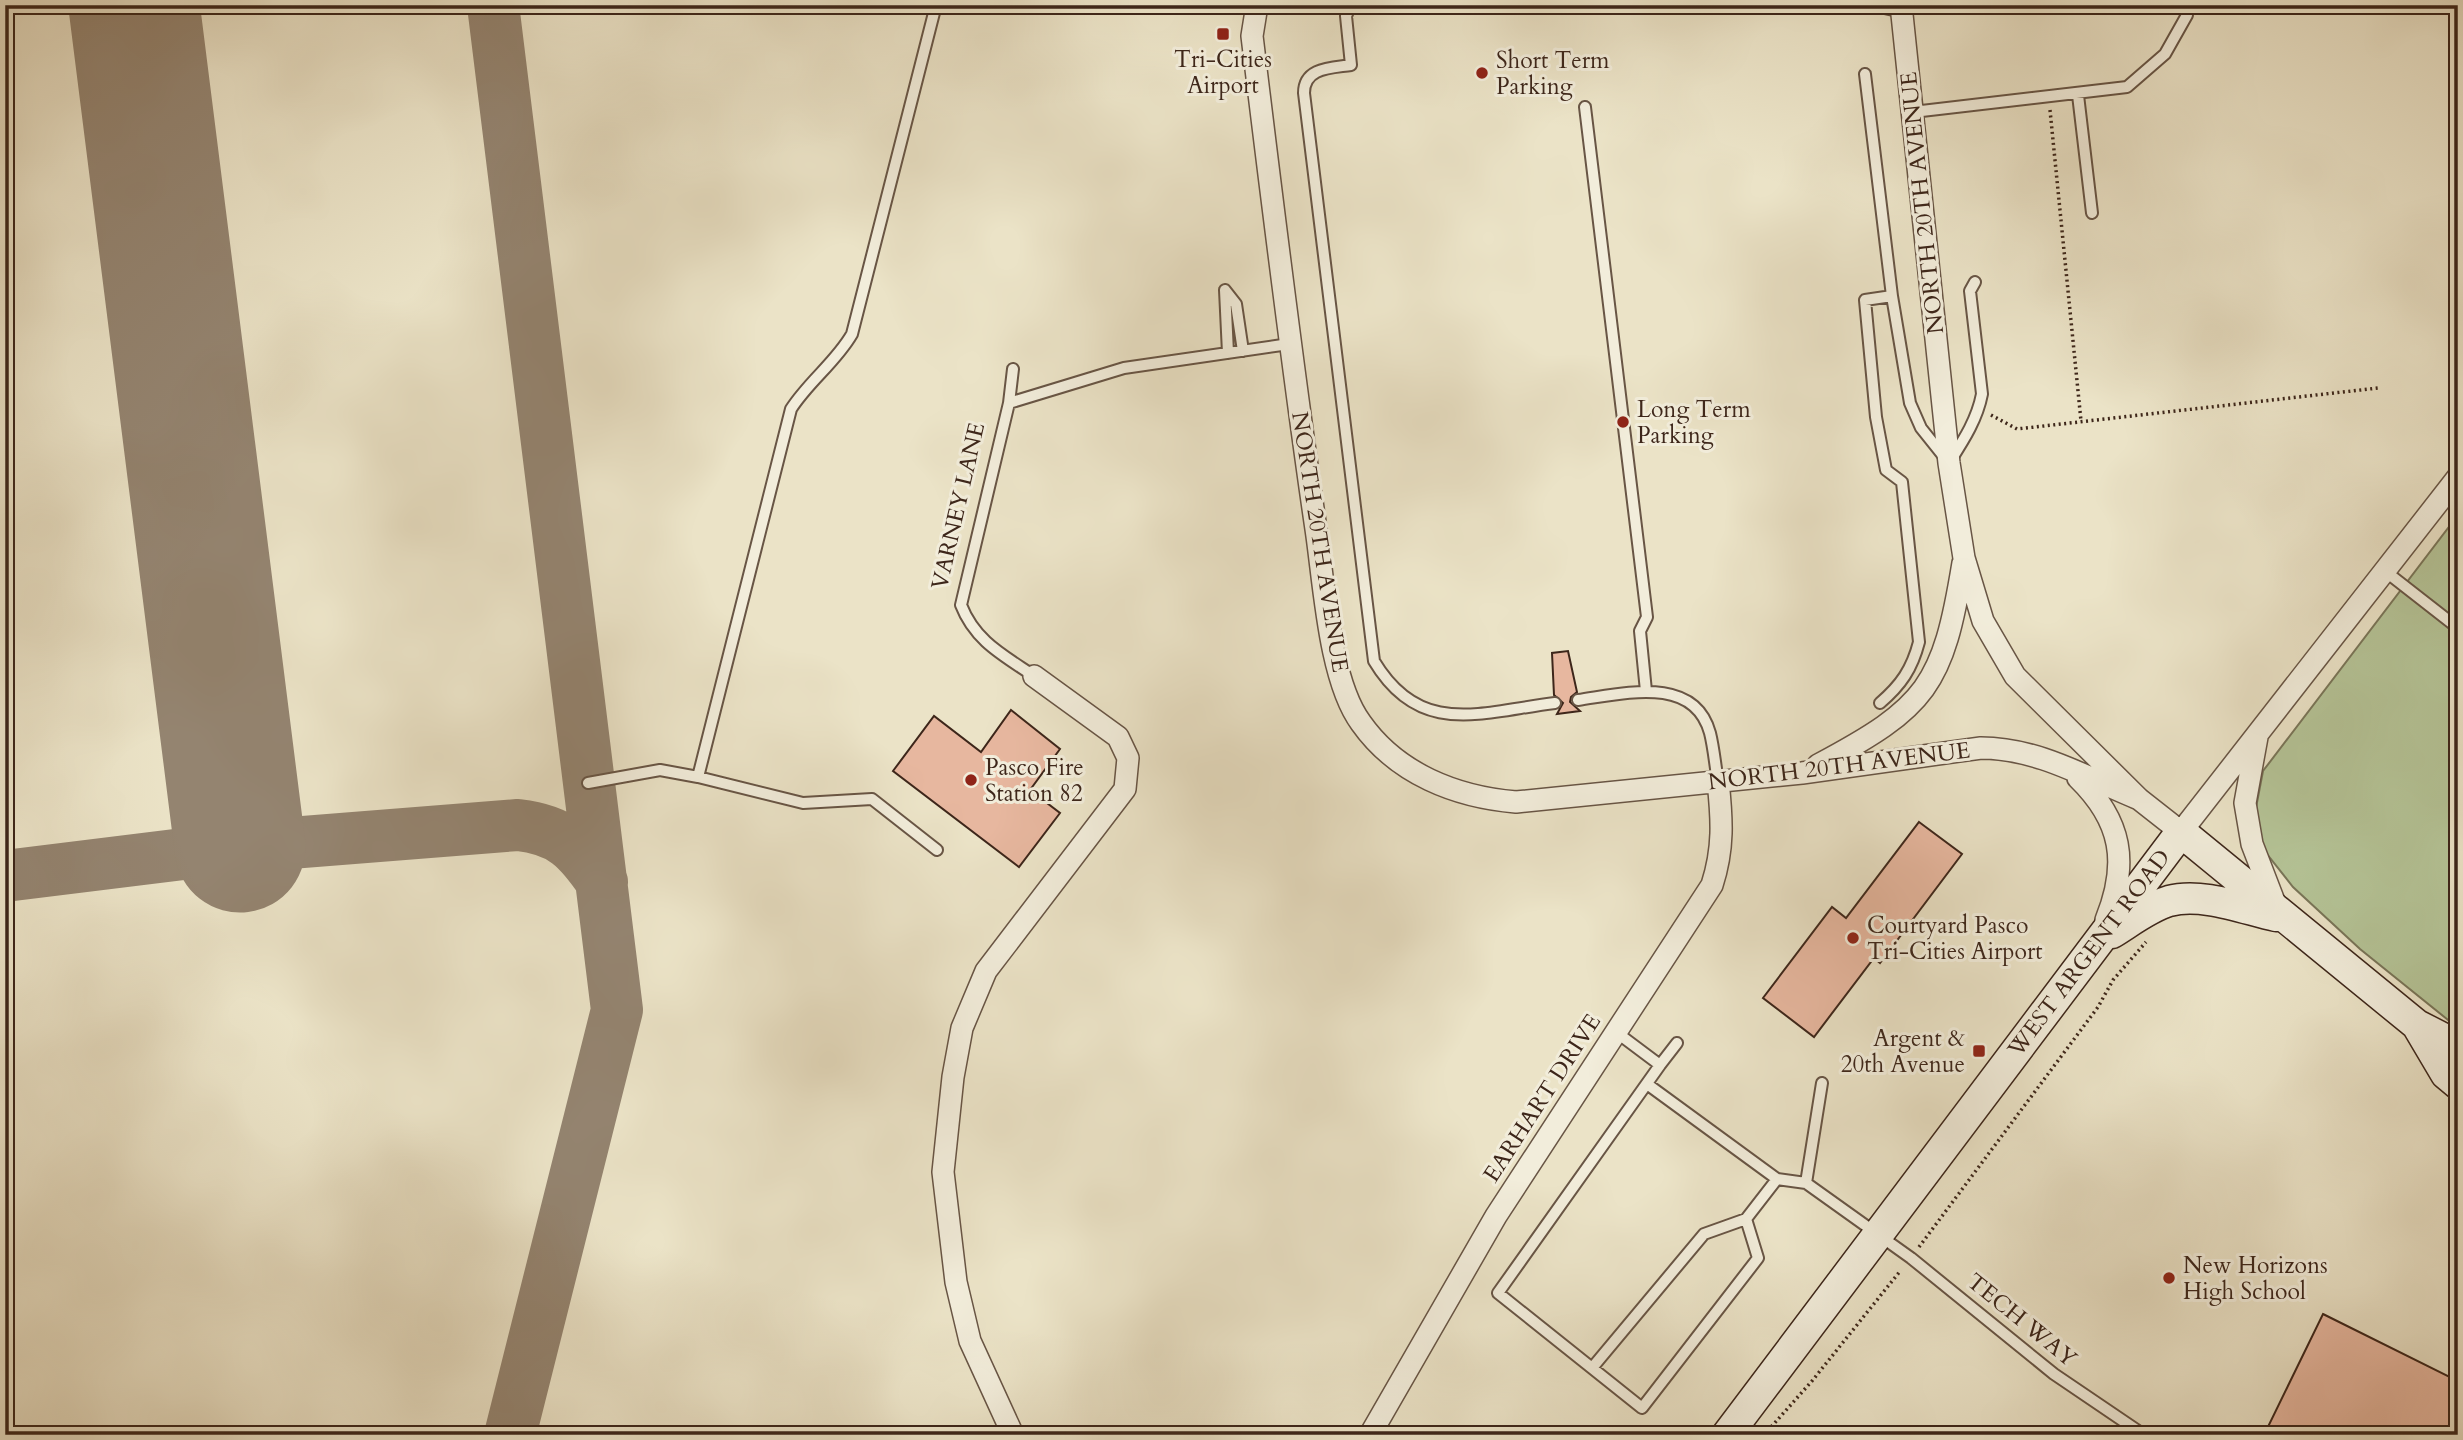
<svg xmlns="http://www.w3.org/2000/svg" width="2463" height="1440" viewBox="0 0 2463 1440" font-family="Cardo,serif">
  <style>
    .green { fill: #b5c497; stroke: #797558; stroke-width: 2 }
    .lines { fill: none; stroke-linecap: round; stroke-linejoin: round }
    .taxiway { stroke: #948470; stroke-width: 52 }
    .runway { stroke: #948470; stroke-width: 131 }
    .building { fill: #e7b79f; stroke: #3d261a; stroke-width: 2 }
    .service-casing { stroke: #685545; stroke-width: 14 }
    .minor-casing { stroke: #685545; stroke-width: 24 }
    .secondary-casing { stroke: #3d261a; stroke-width: 33 }
    .path { stroke: #3d261a; stroke-width: 3.5; stroke-dasharray: 2 3.5; stroke-linecap: butt }
    .service { stroke: #f2eddb; stroke-width: 10 }
    .minor { stroke: #f2eddb; stroke-width: 21 }
    .secondary { stroke: #f2eddb; stroke-width: 30 }
    .poi-dot { fill: #8f2418; stroke: #f2eddb; stroke-width: 2.5 }
    .labels { text-anchor: middle; dominant-baseline: central; stroke-width: 6; stroke-linejoin: round; paint-order: stroke }
    .poi-label { font-size: 23px; fill: #3d261a; stroke: #f2eddb; text-anchor: start }
    .street-label { font-size: 23px; fill: #3d261a; stroke: #f2eddb }
  </style>
  <rect width="100%" height="100%" fill="#ebe3c7"/>
  <filter id="stains"><feTurbulence type="fractalNoise" baseFrequency=".00286" numOctaves="4"/><feColorMatrix values="0 0 0 0 .2 0 0 0 0 .09 0 0 0 0 .02 0 0 0 .5 -.17"/></filter>
  <radialGradient id="worn" r=".72"><stop offset=".6" stop-color="#630" stop-opacity="0"/><stop offset="1" stop-color="#630" stop-opacity=".3"/></radialGradient>
  <path class="green" d="M2458,515v513l-98,-79 -67,-62 -30,-38 -8,-36 8,-42z"/>
  <g class="lines">
    <path class="taxiway" d="M493,5l124,1005 -107,425
      M5,876l235,-29 278,-22c44,5 60,22 84,57"/>
    <path class="runway" d="M134,5l106,842"/>
  </g>
  <path class="building" d="M1568,651l9,41 -6,5 -1,5 10,9 -23,3 6,-11 -9,-8 -2,-42z
    M1011,710l49,39 -30,41 30,23 -41,54 -126,-96 41,-55 47,36z
    M1919,822l43,32 -82,109 -6,-5 -60,79 -51,-39 69,-91 14,11z
    M2323,1314l135,67v54h-194z"/>
  <g class="lines">
    <defs>
      <path id="service" d="M936,5l-84,329c-16,28 -43,47 -61,75l-93,368 105,26 69,-4 65,51
        M1871,5l31,7
        M1354,6l-5,3 -3,7 5,49c-19,3 -47,2 -47,28l70,568c46,77 107,51 181,42
        M1865,74l27,222 -27,4 11,117 10,53 16,12 17,160c-7,27 -18,43 -39,61
        M2078,95l14,118
        M1585,107l62,510 -7,14 6,60
        M1913,112l214,-25 38,-33 22,-39 -1,-10
        M1225,290l11,14 7,47
        M1225,290l3,63
        M1892,296l18,107 11,25 28,35c14,-22 28,-43 33,-69l-12,-103 5,-9
        M1013,369l-4,34 -48,202c14,36 42,50 73,71
        M1009,403l115,-35 165,-24
        M2385,571l73,57
        M1578,700c44,-6 116,-26 132,33 4,16 5,32 8,48
        M588,783l72,-13 38,7
        M1616,1032l44,33 17,-22
        M1647,1084l130,95 -31,40 12,39 -116,150 -144,-115 162,-228
        M1777,1179l29,4 105,75 143,116 90,61
        M1806,1183l16,-100
        M1592,1368l112,-134 42,-15"/>
      <path id="minor" d="M1257,5l-5,31c20,165 40,329 64,493 8,53 13,151 45,194 36,51 95,74 155,79l286,-29 179,-25c57,0 106,30 158,51
        M1901,5l48,458 15,95 19,63 32,55 124,123 42,33 277,-355
        M2257,737l-12,66 7,41 25,65
        M1818,765c109,-58 125,-79 145,-202
        M2078,778c44,43 51,85 28,142
        M1013,1435l-43,-94 -14,-59 -13,-110 10,-95 9,-49 24,-57 139,-182 3,-31 -10,-21 -84,-61
        M1370,1435l126,-219 216,-331c12,-37 10,-66 6,-104"/>
      <path id="secondary" d="M2112,933c18,-11 37,-26 57,-32 33,-9 75,8 107,15
        M2417,1025l29,49 12,10
        M1727,1435l454,-603 236,193 41,21"/>
    </defs>
    <use href="#service" class="service-casing"/>
    <use href="#minor" class="minor-casing"/>
    <use href="#secondary" class="secondary-casing"/>
    <path class="path" d="M2050,110l31,311
      M1991,415l26,14 361,-41
      M1919,1247l179,-240 15,-27 33,-38
      M1764,1435l48,-54 89,-111"/>
    <use href="#service" class="service"/>
    <use href="#minor" class="minor"/>
    <use href="#secondary" class="secondary"/>
  </g>
  <g class="poi-dot">
    <rect x="1216" y="27" width="14" height="14" rx="3.5"/>
    <circle cx="1482" cy="73" r="7"/>
    <circle cx="1623" cy="422" r="7"/>
    <circle cx="971" cy="780" r="7"/>
    <circle cx="1853" cy="938" r="7"/>
    <rect x="1972" y="1044" width="14" height="14" rx="3.5"/>
    <circle cx="2169" cy="1278" r="7"/>
  </g>
  <g class="labels">
    <g class="poi-label">
      <text x="1223" y="59" text-anchor="middle">Tri-Cities<tspan x="1223" dy="26">Airport</tspan></text>
      <text x="1496" y="60">Short Term<tspan x="1496" dy="26">Parking</tspan></text>
      <text x="1637" y="409">Long Term<tspan x="1637" dy="26">Parking</tspan></text>
      <text x="985" y="767">Pasco Fire<tspan x="985" dy="26">Station 82</tspan></text>
      <text x="1867" y="925">Courtyard Pasco<tspan x="1867" dy="26">Tri-Cities Airport</tspan></text>
      <text x="1965" y="1038" text-anchor="end">Argent &amp;<tspan x="1965" dy="26">20th Avenue</tspan></text>
      <text x="2183" y="1265">New Horizons<tspan x="2183" dy="26">High School</tspan></text>
    </g>
    <g class="street-label">
      <text transform="translate(1922 203) rotate(-96)">NORTH 20TH AVENUE</text>
      <text transform="translate(958 506) rotate(-77)">VARNEY LANE</text>
      <text transform="translate(1320 542) rotate(81)">NORTH 20TH AVENUE</text>
      <text transform="translate(1839 766) rotate(-7)">NORTH 20TH AVENUE</text>
      <text transform="translate(2089 953) rotate(-53)">WEST ARGENT ROAD</text>
      <text transform="translate(1542 1098) rotate(-57)">EARHART DRIVE</text>
      <text transform="translate(2022 1320) rotate(39)">TECH WAY</text>
    </g>
  </g>
  <rect width="2463" height="1440" fill="none" stroke="#ebe3c7" stroke-width="28"/>
  <rect x="7" y="7" width="2449" height="1426" fill="none" stroke="#3d261a" stroke-width="3.5"/>
  <rect x="14" y="14" width="2435" height="1412" fill="none" stroke="#3d261a" stroke-width="2"/>
  <rect width="100%" height="100%" filter="url(#stains)"/>
  <rect width="100%" height="100%" fill="url(#worn)"/>
</svg>
